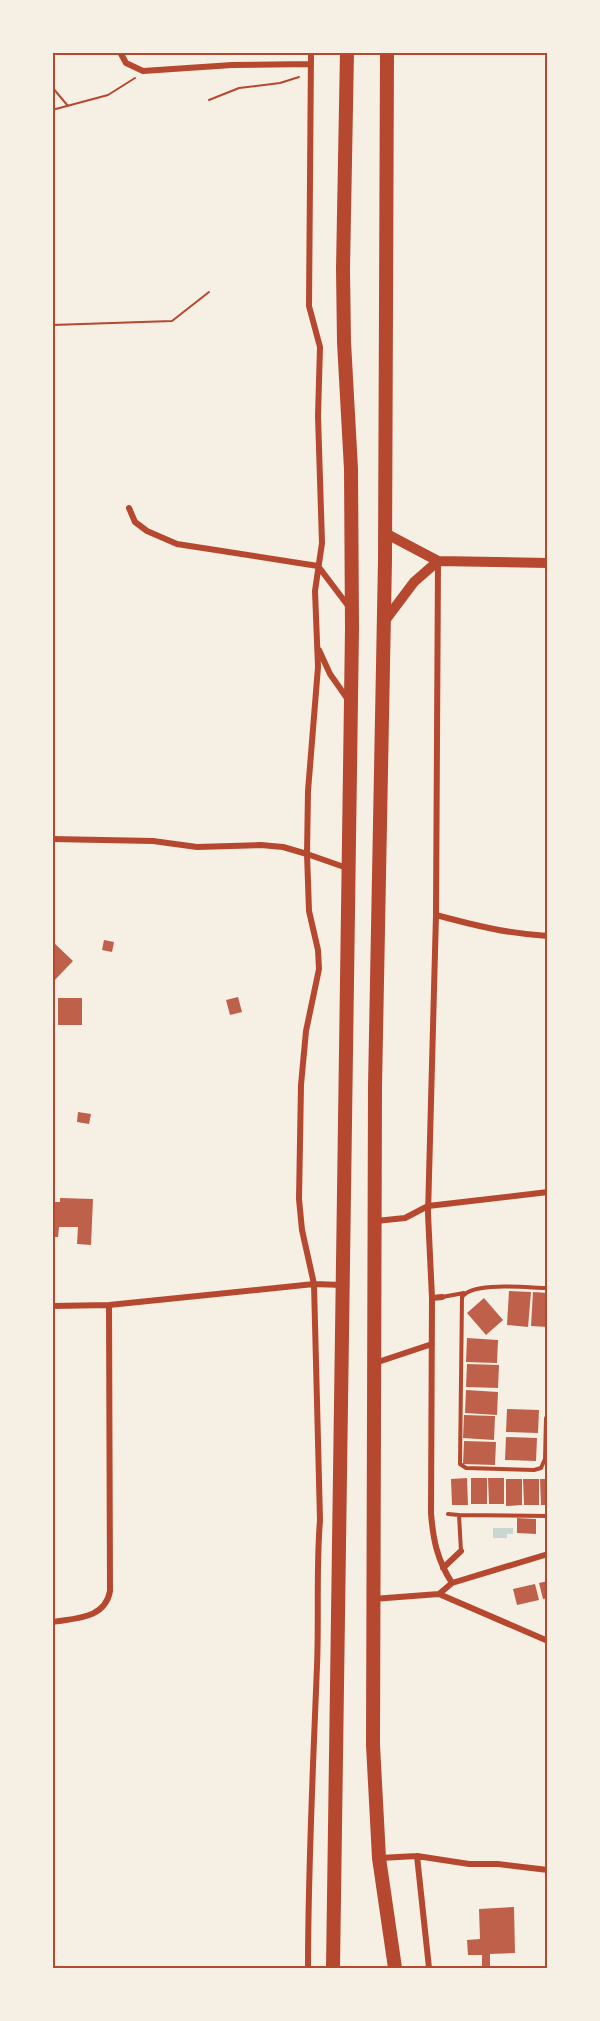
<svg xmlns="http://www.w3.org/2000/svg" width="600" height="2021" viewBox="0 0 600 2021" font-family="Ubuntu,sans-serif">
  <style>
    .water { fill: #c9d6d2 }
    .building { fill: #bf614a }
    .lines { fill: none; stroke-linecap: round; stroke-linejoin: round }
    .path { stroke: #b5482f; stroke-width: 2 }
    .service { stroke: #b5482f; stroke-width: 4 }
    .minor { stroke: #b5482f; stroke-width: 6 }
    .tertiary { stroke: #b5482f; stroke-width: 10 }
    .trunk { stroke: #b5482f; stroke-width: 14 }
    .neatline { fill: none; stroke: #b5482f; stroke-width: 2 }
  </style>
  <rect width="100%" height="100%" fill="#f6efe4"/>
  <path class="water" d="M493,1528h20v6h-6v4h-14z"/>
  <path class="building" d="M104,940l10,2 -2,10 -10,-2z
    M52,941l21,20 -21,22z
    M238,997l4,15 -12,3 -4,-15z
    M58,998h24v27h-24z
    M78,1112l13,2 -2,10 -12,-2z
    M60,1198l33,1 -2,46 -14,-1 1,-17h-19l-1,10h-6v-35h8z
    M509,1291l22,1 -3,35 -21,-2z
    M533,1292l15,1v34l-17,-1z
    M484,1298l19,22 -17,15 -19,-22z
    M467,1338l31,2 -1,23 -31,-1z
    M467,1364l32,1 -1,23 -32,-1z
    M466,1390l32,2 -1,23 -32,-2z
    M507,1409l32,1 -1,23 -32,-1z
    M464,1415l31,1 -1,24 -31,-2z
    M506,1437l31,1 -1,23 -31,-1z
    M464,1441l32,1 -1,23 -32,-1z
    M467,1478l1,27h-16l-1,-26z
    M471,1478h16v26h-16z
    M488,1478h16v26h-15z
    M506,1479h16v26l-16,1z
    M523,1479h16v26h-15z
    M540,1479h8v26h-7z
    M517,1518l19,1v15l-19,-1z
    M548,1581v17l-5,1 -4,-16z
    M535,1584l4,16 -22,5 -4,-16z
    M514,1907l1,46 -25,1v14h-8v-13h-14l-1,-15 13,-1 -1,-30z"/>
  <g class="lines">
    <path class="path" d="M52,87l16,19
      M209,100l30,-12 41,-5 19,-6
      M52,110l56,-15 27,-17
      M52,325l120,-4 37,-29"/>
    <path class="service" d="M442,1297l22,-4
      M546,1418l-1,41 -4,9 -7,2 -68,-2 -6,-4 2,-167c11,-16 66,-9 86,-9
      M448,1514l11,1
      M461,1551l-2,-36 89,1"/>
    <path class="minor" d="M120,52l6,11 17,8 89,-6 79,-1
      M129,508l6,14 12,9 30,13 141,22 31,41
      M438,562l-2,353 -8,299 4,84 -1,215c2,26 6,47 21,70
      M319,650l11,24 19,27
      M52,839l101,2 44,6 64,-2 22,2 24,7 40,14
      M436,915c37,10 73,19 112,21
      M376,1221l29,-3 23,-12 120,-14
      M432,1298l10,-1
      M52,1306l57,-1 205,-21 28,1
      M375,1363l57,-19
      M443,1568l18,-17
      M439,1594l13,-11 96,-29
      M373,1599l66,-5 109,47
      M52,1622c24,-4 53,-3 58,-31l-1,-286
      M417,1856l12,112
      M380,1858l37,-2 52,8h29l50,6
      M308,1968c0,-100 5,-201 9,-302 2,-48 -1,-97 3,-146l-6,-236 -12,-54 -3,-31 2,-114 5,-54 13,-62 -1,-19 -9,-39 -2,-57 1,-63 10,-124 -3,-76 7,-48 -4,-127 2,-69 -11,-41 2,-254"/>
    <path class="tertiary" d="M385,533l53,28 110,2
      M384,622l30,-40 24,-21"/>
    <path class="trunk" d="M387,52l-2,508 -10,527 -2,658 6,113 16,110
      M333,1968l19,-1339 -1,-160 -7,-127 -1,-73 4,-217"/>
  </g>
  <rect width="600" height="2021" fill="none" stroke="#f6efe4" stroke-width="108"/>
  <rect x="54" y="54" width="492" height="1913" class="neatline"/>
</svg>
